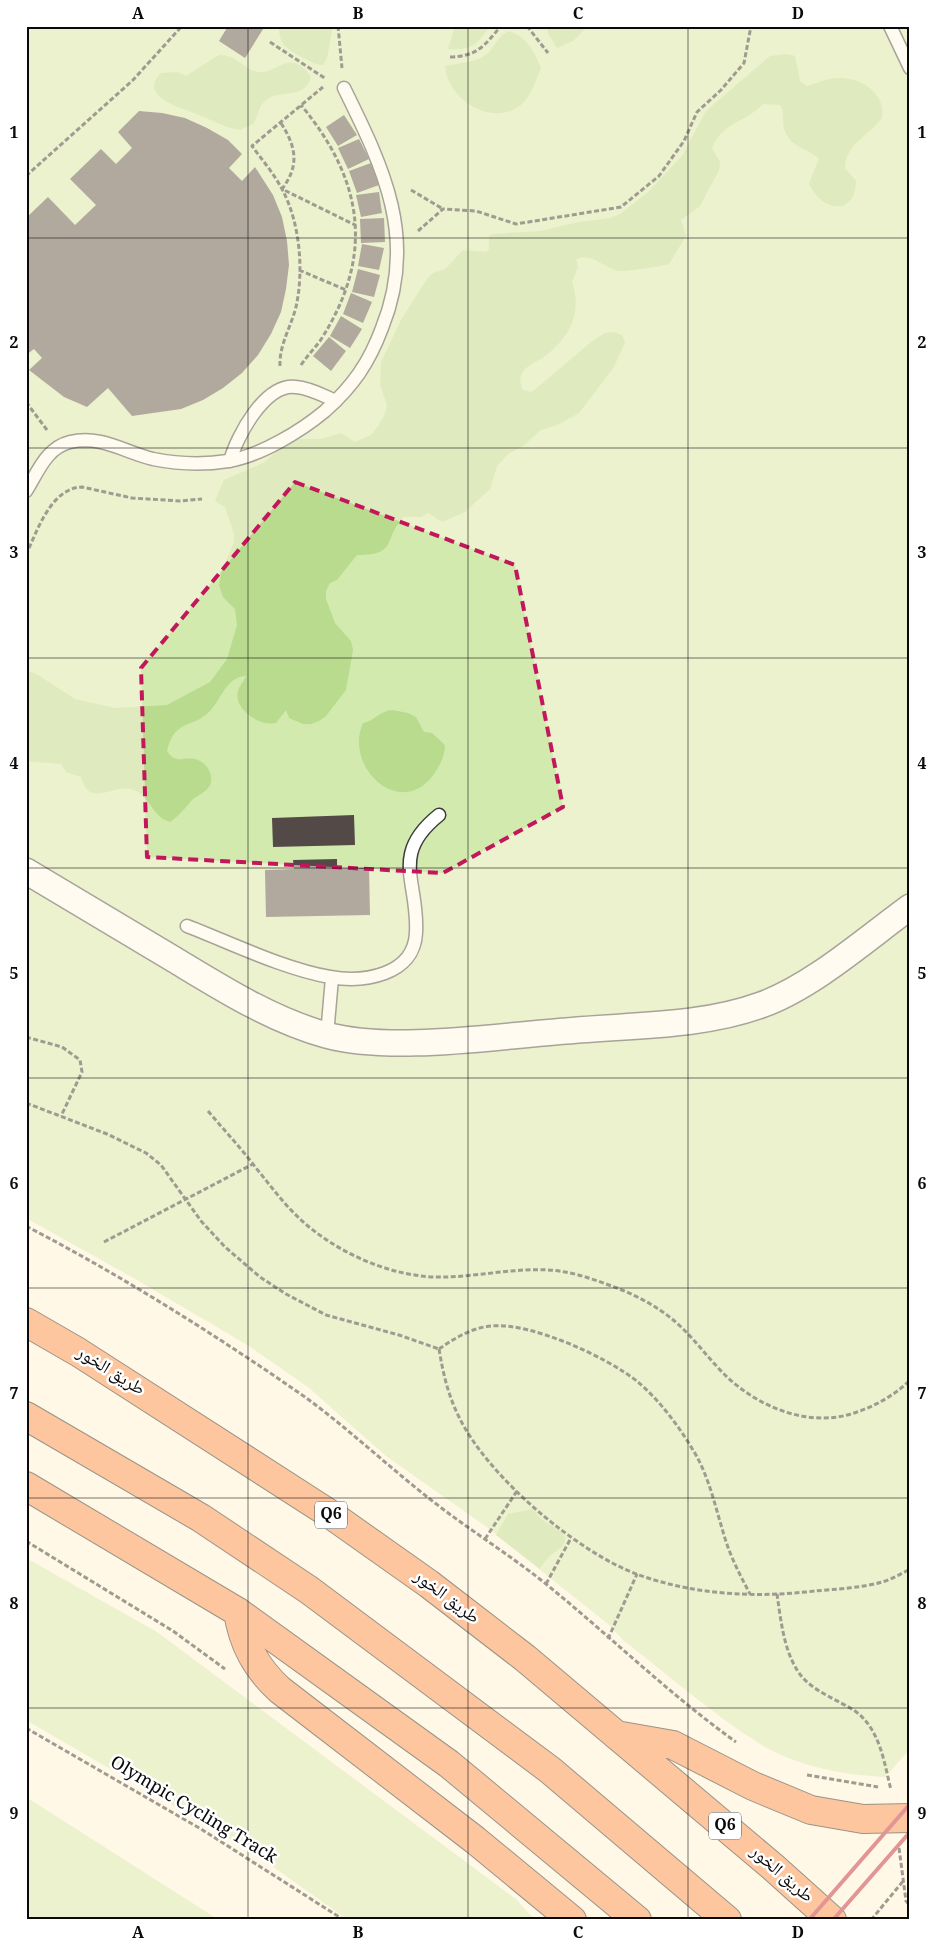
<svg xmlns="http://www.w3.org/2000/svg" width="936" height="1946" viewBox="0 0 936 1946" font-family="Georgia,'Noto Naskh Arabic',serif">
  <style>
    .green { fill: #d3eaaf }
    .forest { fill: #b8db8e }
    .building { fill: #534946 }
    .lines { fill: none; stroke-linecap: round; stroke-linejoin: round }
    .service-casing { stroke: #3d3d3d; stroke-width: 15 }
    .minor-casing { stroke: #3d3d3d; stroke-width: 28 }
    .motorway-casing { stroke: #1b1b1b; stroke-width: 30 }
    .path { stroke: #2c2c2c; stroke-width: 3; stroke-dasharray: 5 2.5; stroke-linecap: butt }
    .service { stroke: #fff; stroke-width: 12 }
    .minor { stroke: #fff; stroke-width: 25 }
    .motorway { stroke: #fc8a47; stroke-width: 28 }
    .rail { stroke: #be1d33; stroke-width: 4 }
    .marked { fill: none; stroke: #c2185b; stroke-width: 4; stroke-dasharray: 10 6; stroke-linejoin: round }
    .grid { fill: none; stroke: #0a0a0a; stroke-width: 1; stroke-opacity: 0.55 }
    .labels { text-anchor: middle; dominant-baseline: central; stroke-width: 5; stroke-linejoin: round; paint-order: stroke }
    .shield { fill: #fff; stroke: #545454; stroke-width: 1 }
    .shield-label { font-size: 16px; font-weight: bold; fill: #0a0a0a }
    .street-label { font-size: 18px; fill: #0a0a0a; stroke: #fff }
    .neatline { fill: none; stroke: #0a0a0a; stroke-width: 2 }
    .grid-label { font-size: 16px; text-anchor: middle; font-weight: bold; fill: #0a0a0a }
  </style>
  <rect width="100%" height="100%" fill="#fff8e6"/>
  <path class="green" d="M26,26h884v1723l-25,28c-44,-2 -91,-11 -128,-35 -47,-30 -90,-68 -134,-102l-15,-16 -124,-99 -98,-69 -78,-69 -59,-41 -112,-66 -111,-62z
    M26,1558l131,74 360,268 18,20h-187l-100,-71 -222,-129z
    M26,1797l193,123h-193z"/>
  <path class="forest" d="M279,26h54l-6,32 -4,7c-6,2 -35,-15 -39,-20 -4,-5 -5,-12 -5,-19z
    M455,26h35c-14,20 -18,24 -42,23z
    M547,26h41l-15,15 -16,7 -9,-15z
    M509,31c18,6 25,20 32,37 -6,13 -10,31 -23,39 -29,19 -71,-9 -73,-41 15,-3 34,-3 45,-15 6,-7 9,-16 19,-20z
    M787,54l8,2 5,25 7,5c11,-3 22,-9 34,-8 22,1 45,16 41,40 -12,17 -37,26 -37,50l11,13c-1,37 -36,30 -47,2l10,-24c-10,-11 -25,-10 -32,-24 -7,-10 -1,-21 -7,-30l-17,-1c-15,17 -42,19 -51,44l8,14 -1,8 -19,36 -19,14 5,16 -17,28c-7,2 -44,8 -50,7 -16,-3 -26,-19 -43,-12l2,8 -6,15c10,30 -1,53 -24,72 -7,6 -17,9 -23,15 -6,7 -6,13 -2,21l9,2 59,-50 14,-9 9,-1 8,3 3,7 -11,25 -35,46 -22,12 -16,5 -18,16 -15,8 -11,12 -7,23 -25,23 -23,10 -14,-9 -7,4h-17c-22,22 -5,38 -47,38l-20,25 -7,3 -4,8v8l9,24 16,18 2,9 -7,40 -20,26 -7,5 -8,3h-8l-14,-6 -3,-8 -10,13c-16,4 -43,-14 -38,-32 1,-5 6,-10 8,-15 -21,1 -24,24 -38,37 -18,16 -33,6 -41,38 10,15 17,4 31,9 12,5 19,22 7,31 -4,4 -9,5 -13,9 -7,8 -13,16 -22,22 -19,-5 -20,-29 -40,-33 -19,-4 -41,19 -49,-12l-15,-5 -5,-8 -35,-3v-91l12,5 37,24 40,9 52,-3 43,-23 17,-23 10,-34 -2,-16 -12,-12 -4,-12 2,-12 13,-31v-8l-9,-27 -10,-6 9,-21 39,-17 23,-19 12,-5h23l20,-6 14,9 16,-7 8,-10 6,-11 2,-9 -7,-20 1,-23 20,-42 26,-41 6,-6 12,-4 18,-19 23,2 3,-3v-13l4,-2 48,-3 37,-9 33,-4 9,-4 27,-21 35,-37 24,-45 64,-55z
    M219,55c19,0 25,15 40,17 19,3 30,-26 52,5 -7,24 -29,11 -45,23 -7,5 -8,17 -13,24l-13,6c-15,-2 -28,-10 -41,-15 -17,-7 -62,-18 -38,-42l17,-1 8,4z
    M392,710l16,3 8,4 8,15 8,1 13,12c0,11 -5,20 -11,29 -33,47 -91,-7 -71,-51 12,-2 16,-12 29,-13z
    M533,1509c3,4 7,10 11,12 7,5 33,15 15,28 -11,8 -12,9 -19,20l-44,-34 12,-21z"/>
  <path class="building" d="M228,26h37l-20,32 -26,-17z
    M139,111l23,2 23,5 22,10 21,12 14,14 -13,14 13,13 13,-14 18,28 9,22 5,24 2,24 -3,24 -5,23 -10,22 -13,21 -16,18 -19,15 -20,12 -22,9 -49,7 -24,-28 -21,19 -23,-10 -35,-27 13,-12 -8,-9 -8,6v-137l22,-21 27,28 21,-20 -26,-26 31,-30 15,15 16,-16 -14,-16z
    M344,115l13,20 -19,11 -12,-19z
    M359,139l10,20 -21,10 -10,-21z
    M371,163l8,22 -22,8 -8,-22z
    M379,192l3,21 -21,4 -5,-22z
    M384,218l1,24 -24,1 -1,-24z
    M362,244l22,4 -5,22 -21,-4z
    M358,269l22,6 -6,22 -22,-5z
    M351,293l21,9 -9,21 -20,-9z
    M341,316l21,13 -12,19 -20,-12z
    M329,337l17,14 -15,20 -18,-15z
    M354,815l1,30 -82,2 -1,-29z
    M337,859v9h32l1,47 -104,2 -1,-47 29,-1 -1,-9z"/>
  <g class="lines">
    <defs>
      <path id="service" d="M890,26l20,42
        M230,461c7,-25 35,-78 66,-74 14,1 28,9 40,14
        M26,491c12,-19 20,-43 44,-49 32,-7 54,10 83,17 25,5 50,6 75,2 32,-5 73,-30 97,-50 28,-25 44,-48 57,-83 36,-89 2,-159 -38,-240
        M187,926c44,17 97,43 143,51 34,6 84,-2 86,-44 3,-51 -27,-78 23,-118
        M327,1035l5,-57"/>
      <path id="minor" d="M26,871c50,30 100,60 149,89 48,29 97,60 151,75 66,18 170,1 240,-4 64,-6 135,-4 195,-26 51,-18 105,-66 149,-98"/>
      <path id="motorway" d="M26,1322l52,30 252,162 99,70 96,74 248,209 59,53
        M26,1416l175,102 108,72 241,180 177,150
        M26,1486l212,126 211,152 188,156
        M238,1612c5,32 18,56 42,78l195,150 97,80
        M616,1735l57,10 80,41 58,24 52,9 47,-1"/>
    </defs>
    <use href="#service" class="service-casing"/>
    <use href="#minor" class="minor-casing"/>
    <use href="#motorway" class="motorway-casing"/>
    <path class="path" d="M338,26l4,42
      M527,26l21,27
      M270,42l56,37
      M450,57c28,-1 34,-11 51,-31
      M281,123c15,24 19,42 1,66l73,36
      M26,176l107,-96 49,-54
      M411,190l32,19
      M418,231l25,-22 33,2 40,13 105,-17 38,-31 25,-35 13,-29 24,-22 23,-27 7,-37
      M299,270l47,20
      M301,365c6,-9 13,-16 19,-24 55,-85 44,-160 -19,-236
      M280,366c-1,-21 11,-39 16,-59 8,-36 4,-83 -13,-116 -8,-16 -20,-30 -31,-45l71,-59
      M26,402l21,28
      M26,555c11,-24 25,-67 56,-68l50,11 48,3 22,-2
      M26,1037l36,10 18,13 2,12 -21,44
      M26,1103l81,31 39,19 15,12 40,56 24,26 35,30 26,17 40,21 73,20 40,14
      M208,1111c16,19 33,37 48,57 14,17 27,35 43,50 37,35 95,61 147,59 39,-1 81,-12 119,-5 17,3 36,10 52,16 23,9 45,21 63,38 16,15 29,33 45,49 34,33 86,54 132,37 20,-7 38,-17 53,-32
      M26,1226c96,50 190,109 279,171 45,33 86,72 130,106 36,28 75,52 111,81 64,52 123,110 190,158
      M104,1242l149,-78
      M439,1349c4,24 9,46 20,68 29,60 119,136 180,158 57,20 116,23 176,16 21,-2 46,-3 67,-9 10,-3 19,-8 28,-13
      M439,1349c16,-11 32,-21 52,-23 40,-4 116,31 147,56 22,19 40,43 55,68 16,26 22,56 31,85 6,21 16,40 26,59
      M485,1539l32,-48
      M26,1541l147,90 52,38
      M546,1584l25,-46
      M777,1594c4,27 7,62 26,84 14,15 35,22 52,33 25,18 29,51 36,79
      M608,1639l29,-65
      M26,1728l175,101 143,91
      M807,1775l71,12
      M899,1848l7,53 4,5
      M871,1920l33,-40"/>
    <use href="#service" class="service"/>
    <use href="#minor" class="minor"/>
    <use href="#motorway" class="motorway"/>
    <path class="rail" d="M809,1920l101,-116
      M833,1920l77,-88"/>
  </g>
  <path d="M0 0H936V1946H0ZM295,482l220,83 48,242 -120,66 -296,-16 -6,-189z" fill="#fff8e6" fill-opacity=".55" fill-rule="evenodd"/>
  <path class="marked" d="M295,482l220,83 48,242 -120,66 -296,-16 -6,-189z"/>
  <path class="grid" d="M248,26v1894M468,26v1894M688,26v1894M26,238h884M26,448h884M26,658h884M26,868h884M26,1078h884M26,1288h884M26,1498h884M26,1708h884"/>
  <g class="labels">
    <g class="shield">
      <rect x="315" y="1501.5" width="32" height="27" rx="4"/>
      <rect x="709" y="1812.5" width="32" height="27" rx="4"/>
    </g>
    <g class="shield-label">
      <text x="331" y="1515">Q6</text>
      <text x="725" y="1826">Q6</text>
    </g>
    <g class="street-label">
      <text transform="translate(110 1372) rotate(32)">طريق الخور</text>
      <text transform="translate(446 1598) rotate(37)">طريق الخور</text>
      <text transform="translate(193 1811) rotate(31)">Olympic Cycling Track</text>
      <text transform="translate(781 1875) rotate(41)">طريق الخور</text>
    </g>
  </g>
  <rect width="936" height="1946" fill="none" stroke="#ffffff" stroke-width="55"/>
  <rect x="28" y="28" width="880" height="1890" class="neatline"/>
  <g class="grid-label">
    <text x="138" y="19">A</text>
    <text x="358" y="19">B</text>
    <text x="578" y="19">C</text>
    <text x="798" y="19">D</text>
    <text x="14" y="138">1</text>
    <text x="922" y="138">1</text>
    <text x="14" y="348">2</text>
    <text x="922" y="348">2</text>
    <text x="14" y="558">3</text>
    <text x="922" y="558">3</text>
    <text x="14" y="769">4</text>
    <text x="922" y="769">4</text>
    <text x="14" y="979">5</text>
    <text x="922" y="979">5</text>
    <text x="14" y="1189">6</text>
    <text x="922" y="1189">6</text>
    <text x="14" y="1399">7</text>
    <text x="922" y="1399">7</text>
    <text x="14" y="1609">8</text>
    <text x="922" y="1609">8</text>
    <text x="14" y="1819">9</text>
    <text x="922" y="1819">9</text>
    <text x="138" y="1938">A</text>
    <text x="358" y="1938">B</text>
    <text x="578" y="1938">C</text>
    <text x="798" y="1938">D</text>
  </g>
</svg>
